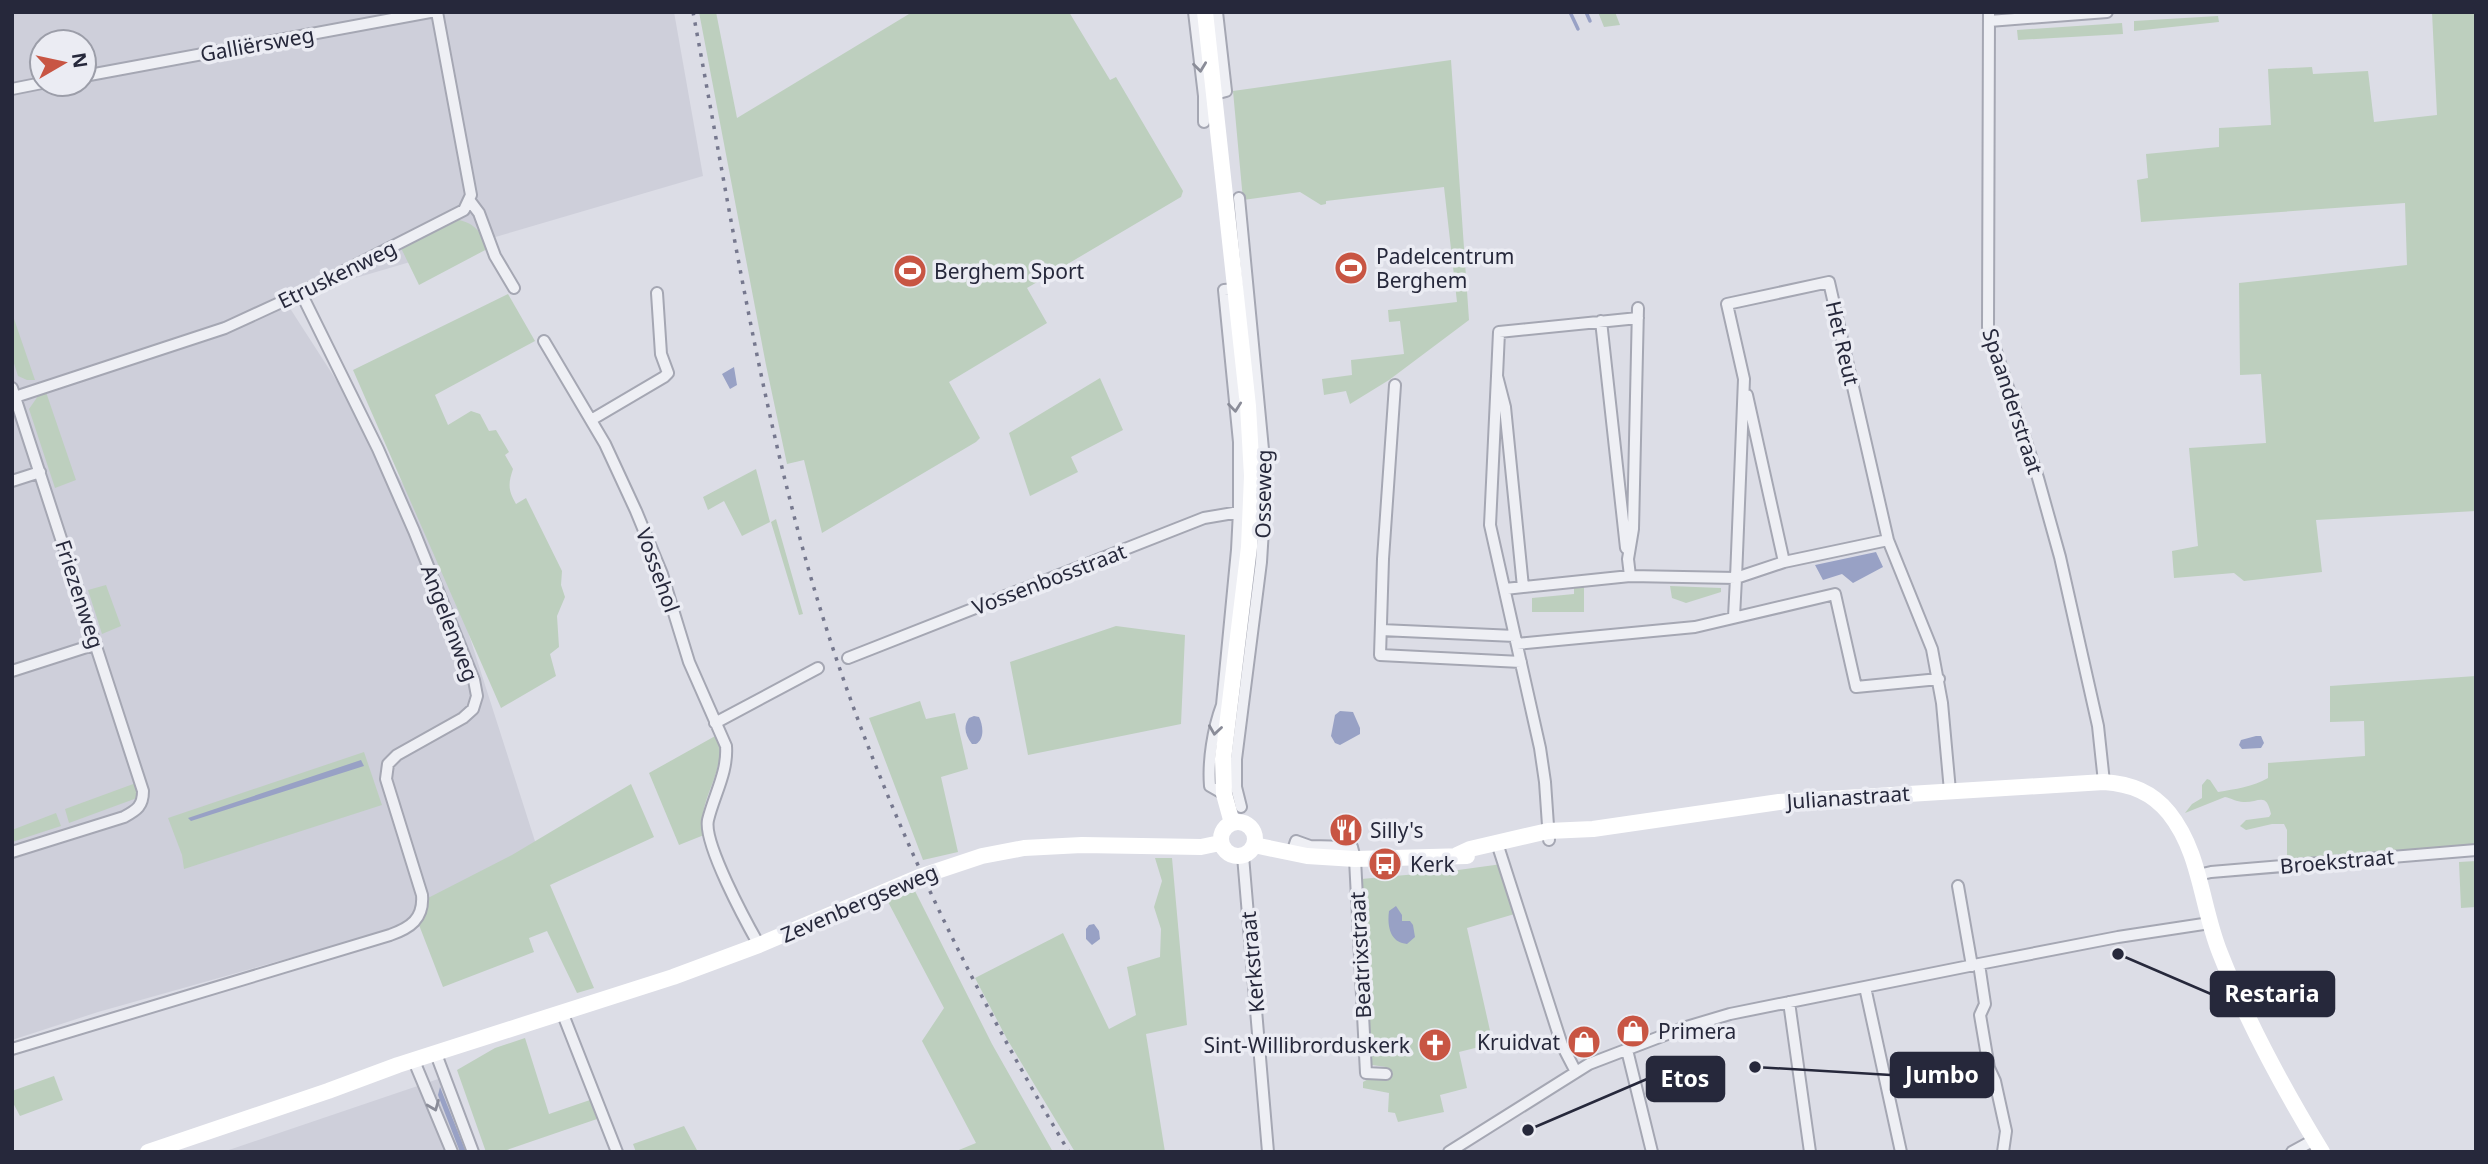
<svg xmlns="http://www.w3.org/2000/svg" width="2488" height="1164" viewBox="0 0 2488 1164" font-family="'Noto Sans',sans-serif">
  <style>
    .built { fill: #cecfda; fill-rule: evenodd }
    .green { fill: #bdcfbe }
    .water { fill: #98a1c5 }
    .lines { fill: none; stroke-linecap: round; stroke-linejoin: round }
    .stream { stroke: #98a1c5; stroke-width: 3.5 }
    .street-casing { stroke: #a5a7b3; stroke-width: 14 }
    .street { stroke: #eeeff4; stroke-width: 10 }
    .secondary { stroke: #fff; stroke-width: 16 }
    .rail { stroke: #76788e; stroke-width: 3.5; stroke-dasharray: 3.5 7; stroke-linecap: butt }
    .oneway { stroke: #8a8c98 }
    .labels { text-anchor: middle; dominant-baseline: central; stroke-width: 7; stroke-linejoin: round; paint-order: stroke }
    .street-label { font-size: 21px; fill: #26283b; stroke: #ebecf3 }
    .poi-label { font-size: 21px; fill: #26283b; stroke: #ebecf3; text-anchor: start }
    .leader { fill: none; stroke: #26283b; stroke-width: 2.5 }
    .callout-dot { fill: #26283b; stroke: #ebecf3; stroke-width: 2.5 }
    .callout { fill: #26283b; stroke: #26283b; stroke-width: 2.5 }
    .callout-label { font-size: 23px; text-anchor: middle; font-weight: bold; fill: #fff }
  </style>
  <rect width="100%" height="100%" fill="#dcdde6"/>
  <path class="built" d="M12,12h662l29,164 -419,123 154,239 111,347 -451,127 -86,28zM42,42h42v42h-42z
    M450,1075l29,77h-256z"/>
  <path class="green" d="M699,12h17l21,106 172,-104v-2h160l41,68 6,-3 67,114 -2,6 -154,91 20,35 -98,59 31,56 -4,4 -154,91 -18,-73 -17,4 -21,-99z
    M1598,12h17l5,13 -16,2z
    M2432,12h44v499l-160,9 6,52 -78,9 -10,-8 -60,5 -2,-27 26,-5 -9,-98 77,-5 -5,-69 -21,1 -1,-92 168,-18 -2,-62 -264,19 -4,-42 11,-2 -2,-24 73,-7v-19l52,-3 -3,-56 44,-2 1,7 55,-3 6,51 63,-7z
    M2218,16l1,6 -85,9v-10z
    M2122,23l1,11 -105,6 -1,-10z
    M1451,60l18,260 -80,60 -39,24 -4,-13 -22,4 -2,-16 30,-4 -1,-15 53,-6 -4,-33 -11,1 -1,-12 69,-8 -13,-115 -118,14v3l-5,1 -21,-13 -57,8 -10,-109z
    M459,220c17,4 21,12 30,28l-70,37 -18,-37z
    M508,294l27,47 -100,54 13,30 23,-14 9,3 9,17 7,-1 13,22 -4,3 8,14c-5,15 -5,21 3,35l10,-6 36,73 -1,14 4,12 -8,19 2,31 -9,7 6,22 -55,32 -148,-338z
    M12,313l23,67h-8l-9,-4 -6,-19z
    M1100,378l23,52 -52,27 7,15 -48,24 -21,-63z
    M46,392l30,88 -21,8 -26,-79 9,-13z
    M756,469l14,53 -28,14 -18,-35 -16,9 -5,-13z
    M776,519l27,95 -4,1 -28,-93z
    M106,585l15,41 -19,8 -14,-44z
    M1584,586v26h-52v-14l42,-4v-7z
    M1670,586l51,2v4l-35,11 -14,-5z
    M1116,626l69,9 -4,89 -153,31 -18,-93z
    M2476,676v169l-189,14v-29l-3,-6h-12l-26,6 -6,-4 6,-6 23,-3 2,-3c-5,-23 -12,-11 -28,-12 -6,0 -12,-4 -18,-5l-40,16 7,-9 10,-6v-13l5,-6 3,1 8,12c17,-3 35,-5 50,-14v-15l97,-7 -1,-35 -34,1v-36z
    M920,701l6,18 29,-6 13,56 -27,8 17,75 -35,8 -54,-142z
    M717,735c13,35 -23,66 -13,100l-25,10 -30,-72z
    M364,752l18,53 -198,64 -2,-14 -14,-37z
    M136,783l3,12 -2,3 -68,25 -4,-14z
    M631,784l23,53 -104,48 44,103 -17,5 -30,-62 -18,7 5,14 -91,35 -24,-62 8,-16 1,-11 84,-43z
    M56,813l5,13 -49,16v-12z
    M1155,858h17l15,167 -41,9 19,118h-90l-68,-113 -32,-61 88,-45 46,96 27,-14 -9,-48 33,-10 1,-28 -7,-22 8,-26z
    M2476,861v46l-15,1 -2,-46z
    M1502,864l16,49 -51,15 24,107 -6,2 2,8 -28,7 8,36 -27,7 4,17 -46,10 -3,-9 -7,-1 1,-19 -26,-5v-6l7,-4h17l-1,-11 -14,-2 -11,-186 90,-8z
    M915,891l77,153 61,108h-99l22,-9 -54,-102 22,-33 -57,-108z
    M525,1038l24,76 41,-14 7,19 -96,33h-15l-29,-82 38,-22z
    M54,1076l9,24 -43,16 -8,-15v-10z
    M684,1126l14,26h-62l-3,-8z"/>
  <path class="water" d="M734,367l3,18 -7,4 -8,-15z
    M1876,552l7,15 -30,16 -11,-9 -19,6 -8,-15z
    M1340,711l13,1 7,16v6l-20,11 -5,-2 -4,-7 4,-21z
    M974,716l5,1c4,8 6,22 -3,27h-4c-7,-9 -9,-17 -3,-26z
    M2256,736h5l3,7 -3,5 -19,1 -3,-4 2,-5z
    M361,760l3,6 -173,55 -3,-3z
    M1396,906l6,9v6h8l3,4 2,12 -8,7c-17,-1 -20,-18 -18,-33z
    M1094,924l5,7 1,8 -8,6 -6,-6v-10l3,-4z
    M440,1087l26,65h-6l-22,-57z"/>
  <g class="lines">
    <path class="stream" d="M1570,12l8,17
      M1586,12l4,9"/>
    <defs>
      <path id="street" d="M1194,12l10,84v26
        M1989,12l-1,315 50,151 22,79 38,169 6,56
        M1989,21l118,-9
        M84,76l346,-64
        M12,89l30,-6
        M1207,96l19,-5 -9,-79
        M1239,198l27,283 -5,81 -25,197v28l5,20
        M470,201l9,12 16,43 19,32
        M1601,321l25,227
        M544,341l61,103 31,67 26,63 27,88 37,84c2,26 -12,49 -18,74 -5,23 38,102 51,125
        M1497,376l-7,149 50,223 5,34 4,58
        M1395,385l-12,174 -3,96 141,7
        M12,388l131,403c0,15 -6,19 -19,26l-112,35
        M1747,395l37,167
        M15,397l210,-69 76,-35 163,-83 7,-15 -34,-183
        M591,420l73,-43 4,-4 -7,-19 -4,-61
        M12,481l28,-9
        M1888,540l44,109 10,54 8,88
        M1630,576l-2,-17 5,-30 5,-221
        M1523,587l-18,-180 -8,-31 2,-44 139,-14
        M1505,589l125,-13 106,2 48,-16 104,-22 -59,-258 -102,22 17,75 -8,199 -2,39
        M1381,630l134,6
        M1517,644l178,-17 140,-33 21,93 83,-8
        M848,658l356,-140 41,-7
        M12,671l84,-27
        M715,723l103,-55
        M1224,794l-14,-8c-2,-25 3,-57 12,-81l15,-155 2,-39v-69l-15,-152 12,-1
        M1497,843l65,202 14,27
        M1292,853l4,-12 14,5 42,1 3,12 11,214 20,1
        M1243,856l25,296
        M2198,875l13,-3 265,-22
        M1958,886l14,80
        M1979,964l6,40 -5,11 9,53 6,13 11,50 -3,21
        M1865,987l36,165
        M1789,1002l21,150
        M562,1012l55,140
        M12,1049l378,-114c20,-7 34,-16 32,-40l-36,-116 2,-15 9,-9 66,-37 10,-9 4,-13 -3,-16 -60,-149 -36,-82 -77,-156
        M1627,1050l25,102
        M436,1054l37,98
        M414,1061l38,91
        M1449,1152l140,-88 94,-36 47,-14 249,-50 139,-27 92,-14
        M2292,1152l22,-12"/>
    </defs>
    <use href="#street" class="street-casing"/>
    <use href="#street" class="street"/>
    <path class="secondary" d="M1205,12l43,394 4,70 -3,71 -26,212 1,35 8,29
      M1221 839a17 17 0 1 1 34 0a17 17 0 1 1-34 0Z
      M1254,845l53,11 48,3 112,-3
      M1457,855l13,-6 78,-18 45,-2 186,-27 325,-20c27,2 48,10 65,31 32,40 32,93 51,140 27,69 63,135 102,199
      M148,1152l180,-61 70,-26 275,-88 86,-32 160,-68 63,-21 42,-8 58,-3 119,2 19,-4"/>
    <path class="rail" d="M693,12c35,187 64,376 116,559 59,206 151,398 260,581"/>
  </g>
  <defs><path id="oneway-chevron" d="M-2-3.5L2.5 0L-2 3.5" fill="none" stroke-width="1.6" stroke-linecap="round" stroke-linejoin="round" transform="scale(1.75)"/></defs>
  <g class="oneway">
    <use href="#oneway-chevron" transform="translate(1200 67) rotate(83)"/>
    <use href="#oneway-chevron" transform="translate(1235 407) rotate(84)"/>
    <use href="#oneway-chevron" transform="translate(1215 730) rotate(98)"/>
    <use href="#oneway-chevron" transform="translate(434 1106) rotate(68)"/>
  </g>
  <defs>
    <symbol id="stadium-disc" viewBox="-11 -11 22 22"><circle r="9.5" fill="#c85543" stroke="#ebecf3"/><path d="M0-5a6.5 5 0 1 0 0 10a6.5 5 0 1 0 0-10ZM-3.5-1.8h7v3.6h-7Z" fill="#fff"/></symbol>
    <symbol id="restaurant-disc" viewBox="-11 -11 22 22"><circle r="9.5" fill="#c85543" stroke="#ebecf3"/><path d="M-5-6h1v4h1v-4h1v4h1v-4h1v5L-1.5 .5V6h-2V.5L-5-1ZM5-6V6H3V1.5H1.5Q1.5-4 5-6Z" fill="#fff"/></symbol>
    <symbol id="bus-disc" viewBox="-11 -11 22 22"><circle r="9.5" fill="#c85543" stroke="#ebecf3"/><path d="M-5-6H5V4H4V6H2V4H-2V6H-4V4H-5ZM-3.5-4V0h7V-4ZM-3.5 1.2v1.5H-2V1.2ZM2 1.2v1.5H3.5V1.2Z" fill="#fff"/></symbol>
    <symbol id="shop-disc" viewBox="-11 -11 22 22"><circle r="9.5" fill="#c85543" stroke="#ebecf3"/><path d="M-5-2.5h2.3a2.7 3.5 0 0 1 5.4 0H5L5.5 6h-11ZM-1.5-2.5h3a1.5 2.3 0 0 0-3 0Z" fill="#fff"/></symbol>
    <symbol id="church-disc" viewBox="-11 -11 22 22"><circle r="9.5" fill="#c85543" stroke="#ebecf3"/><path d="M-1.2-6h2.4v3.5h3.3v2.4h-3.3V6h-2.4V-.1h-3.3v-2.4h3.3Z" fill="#fff"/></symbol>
  </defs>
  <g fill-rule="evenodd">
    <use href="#stadium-disc" x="1332" y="249" width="38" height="38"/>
    <use href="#stadium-disc" x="891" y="252" width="38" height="38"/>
    <use href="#restaurant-disc" x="1327" y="811" width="38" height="38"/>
    <use href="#bus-disc" x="1366" y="845" width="38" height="38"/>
    <use href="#shop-disc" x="1614" y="1012" width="38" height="38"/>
    <use href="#shop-disc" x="1565" y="1023" width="38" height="38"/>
    <use href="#church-disc" x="1416" y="1026" width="38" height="38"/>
  </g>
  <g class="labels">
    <g class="street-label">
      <text transform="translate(257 44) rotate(-10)">Galliërsweg</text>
      <text transform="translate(337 274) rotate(-26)">Etruskenweg</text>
      <text transform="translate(1843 343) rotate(77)">Het Reut</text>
      <text transform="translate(2013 401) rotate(72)">Spaanderstraat</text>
      <text transform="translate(1263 494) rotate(-89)">Osseweg</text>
      <text transform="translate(658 570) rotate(70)">Vossehol</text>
      <text transform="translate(1049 579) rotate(-21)">Vossenbosstraat</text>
      <text transform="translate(80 594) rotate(72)">Friezenweg</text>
      <text transform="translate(450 623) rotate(69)">Angelenweg</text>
      <text transform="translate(1848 797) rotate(-4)">Julianastraat</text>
      <text transform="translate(2337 861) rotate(-5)">Broekstraat</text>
      <text transform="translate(859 903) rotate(-23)">Zevenbergseweg</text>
      <text transform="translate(1360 955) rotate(-93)">Beatrixstraat</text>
      <text transform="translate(1252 962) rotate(-95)">Kerkstraat</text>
    </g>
    <g class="poi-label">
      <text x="1376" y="256">Padelcentrum<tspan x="1376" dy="24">Berghem</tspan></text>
      <text x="934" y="271">Berghem Sport</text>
      <text x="1370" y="830">Silly's</text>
      <text x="1410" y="864">Kerk</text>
      <text x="1658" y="1031">Primera</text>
      <text x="1560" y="1042" text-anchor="end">Kruidvat</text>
      <text x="1410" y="1045" text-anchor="end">Sint-Willibrorduskerk</text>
    </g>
  </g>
  <path class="leader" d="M2118 954L2211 994M1755 1067L1891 1075M1528 1130L1647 1079"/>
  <g class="callout-dot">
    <circle cx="2118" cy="954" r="7"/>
    <circle cx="1755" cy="1067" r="7"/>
    <circle cx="1528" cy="1130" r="7"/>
  </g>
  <g class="callout">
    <rect x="2211" y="972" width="123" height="44" rx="7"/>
    <rect x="1891" y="1053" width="102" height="44" rx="7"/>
    <rect x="1647" y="1057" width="77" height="44" rx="7"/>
  </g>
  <g class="callout-label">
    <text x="2272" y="1002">Restaria</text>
    <text x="1942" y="1083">Jumbo</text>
    <text x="1685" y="1087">Etos</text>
  </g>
  <rect width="2488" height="1164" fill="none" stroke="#26283b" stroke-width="28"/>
  <g transform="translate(63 63) rotate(81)"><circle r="33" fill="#ebecf3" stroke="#9c9ea9" stroke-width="2"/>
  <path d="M0-5L12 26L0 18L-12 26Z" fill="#c85543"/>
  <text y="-10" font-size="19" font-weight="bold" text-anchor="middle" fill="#26283b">N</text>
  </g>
</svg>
